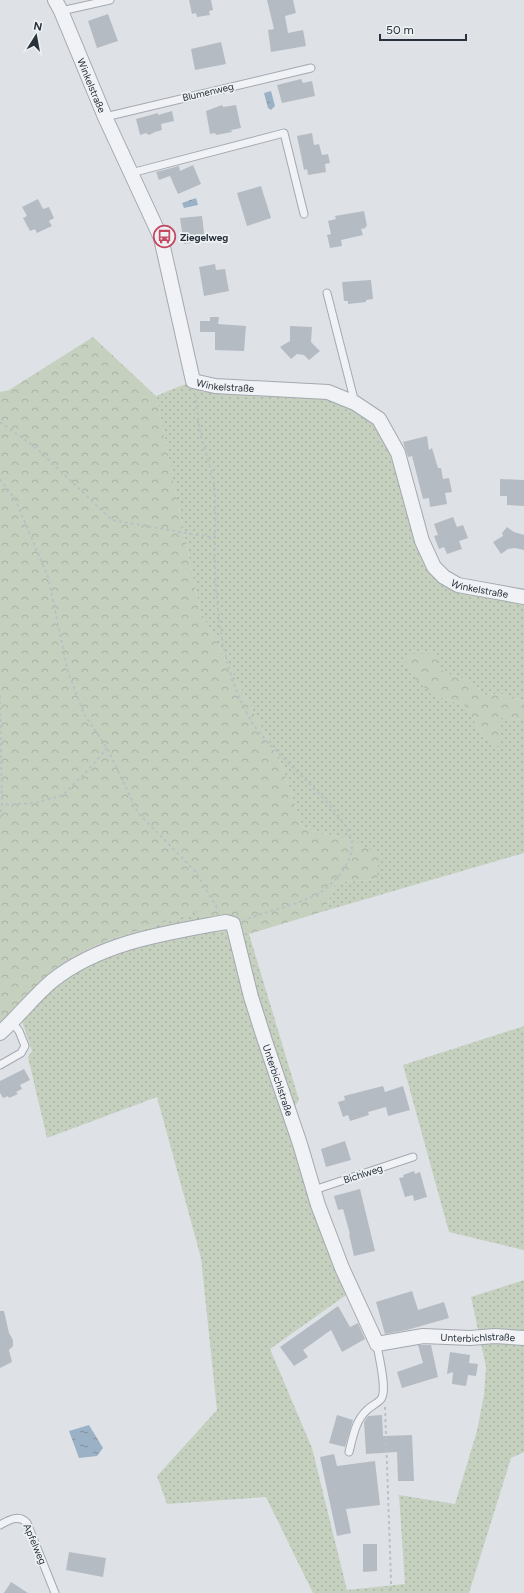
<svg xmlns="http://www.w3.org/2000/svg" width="524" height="1593" viewBox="0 0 524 1593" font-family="Figtree,sans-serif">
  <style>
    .grass { fill: url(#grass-dots) }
    .forest { fill: url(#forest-crowns) }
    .water { fill: url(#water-ripples) }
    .building { fill: #b5bbc3 }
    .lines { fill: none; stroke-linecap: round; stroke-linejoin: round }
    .service-casing { stroke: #a4a9b0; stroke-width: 9 }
    .minor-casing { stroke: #a4a9b0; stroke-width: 16 }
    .path { stroke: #bcc0c5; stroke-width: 2; stroke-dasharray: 3 3; stroke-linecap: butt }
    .service { stroke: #f0f2f5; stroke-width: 7 }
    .minor { stroke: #f0f2f5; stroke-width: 14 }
    .labels { text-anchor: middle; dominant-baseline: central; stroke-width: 3.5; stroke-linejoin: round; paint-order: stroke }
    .street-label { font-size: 10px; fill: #28313c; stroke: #edf1f4 }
    .poi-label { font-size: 10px; font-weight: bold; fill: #28313c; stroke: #edf1f4; text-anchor: start }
  </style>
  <defs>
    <pattern id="grass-dots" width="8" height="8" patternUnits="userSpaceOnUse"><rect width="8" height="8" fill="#c5d0bf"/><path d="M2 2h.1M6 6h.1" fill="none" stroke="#a9b3a5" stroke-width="1.8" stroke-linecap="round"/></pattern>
    <pattern id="forest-crowns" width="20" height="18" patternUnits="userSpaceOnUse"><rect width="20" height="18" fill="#c5d0bf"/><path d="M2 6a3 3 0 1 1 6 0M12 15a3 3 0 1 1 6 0" fill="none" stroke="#a9b3a5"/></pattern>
    <pattern id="water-ripples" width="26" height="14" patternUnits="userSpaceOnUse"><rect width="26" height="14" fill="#9bb1c5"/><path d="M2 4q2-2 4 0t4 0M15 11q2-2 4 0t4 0" fill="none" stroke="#7e91a1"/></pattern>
  </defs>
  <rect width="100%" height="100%" fill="#dee2e7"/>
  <path class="grass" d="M188,383l15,9 43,1 84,6 22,7 17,13 12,13 12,21 40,119 91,32v97l-23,-7 -15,1 -18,-15 -24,-7 -13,21 35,12 20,36 12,-25 26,3v133l-199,58 10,-28 42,-4 -22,-38 -52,-13 -21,-62 -82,-155 -44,-215z
    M195,912l54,22 50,166 -4,6 28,94 33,88 -86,61 42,99 35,142 58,-6 -6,-89 56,9 22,-73 7,-36 2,-28 -15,-70 53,-17v172l-13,6 -42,135h-156l-47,-96 -99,7 -10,-28 60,-66 -16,-152 -44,-161 -110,41 -19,-81 4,-6 -10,-30 -8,-11 56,-52 35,-17z
    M524,1026v224l-75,-18 -46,-167z"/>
  <path class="forest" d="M93,337l63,59 44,215 82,155 21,62 52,13 24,14 -2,24 -42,4 -10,28 -76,23 -54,-22 -90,29 -35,17 -70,67v-633l9,-2z
    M433,653l11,20 24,7 18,15 15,-1 23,7v19l-26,-3 3,30 -15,-5 -20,-36 -35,-12 -28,-28 8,-12z"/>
  <path class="water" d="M271,91l4,15 -4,4 -3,-2 -4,-15z
    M196,198l2,7 -14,3 -2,-5z
    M89,1425l14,23 -6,8 -18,2 -10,-27z"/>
  <path class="building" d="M189,0h22l2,10 -4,1 1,4 -13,2 -1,-4 -4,1z
    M267,0h26l3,13 -11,3 3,17 15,-3 3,16 -35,6 -3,-22 6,-1z
    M108,14l10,27 -21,7 -9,-27z
    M221,42l5,22 -31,6 -4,-21z
    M301,79l2,4 9,-2 3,15 -33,7 -5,-18z
    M222,105l1,2 13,-2 5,23 -10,2 1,2 -16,3 -1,-2 -5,1 -4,-23z
    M172,111l2,10 -13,3 1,6 -7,2 -6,3 -3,-2 -6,2 -4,-16 22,-6v2z
    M312,133l2,12 5,-1 3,11 6,-1 2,9 -5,1 1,8 -18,3 -1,-6 -3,1 -7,-34z
    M193,165l8,19 -23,10 -8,-18 -11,4 -3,-8 23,-6 1,5z
    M261,186l10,32 -24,8 -10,-33z
    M38,199l5,10 6,-2 5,11 -5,3 3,5 -15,7 -2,-4 -5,2 -7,-13 4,-2 -5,-9z
    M364,211l3,15 -2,1 1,1 -5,1 2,6 -22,5 1,6 -12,2 -3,-13 4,-1 -3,-13 8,-2 -1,-3z
    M202,216l3,25 -21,3 -4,-26z
    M215,264l1,6 9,-1 4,22 -25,5 -5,-29z
    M371,280l2,19 -7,1v2l-18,2v-3h-4l-2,-19z
    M210,317h9l-1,7 28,2 -2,25 -29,-1v-18h-15v-11h10z
    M290,326l22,1 -1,15 9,9 -11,9 -5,-5 -7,-1 -6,5 -11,-12 10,-6z
    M427,436l2,14 3,-2 6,20h3l2,11 6,-1 3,14 -7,1 2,11 -17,3 -1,-9 -6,1 -11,-43 -4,1 -5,-15z
    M500,479l24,1v26l-17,-1v-9h-7z
    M453,517l4,10 6,-2 5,13 -9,3 3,8 -15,5 -3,-7 -5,2 -5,-13 4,-1 -4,-11z
    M507,527l7,5 10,3v15l-9,-2 -7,1 -7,5 -8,-12 10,-6 -1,-3z
    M24,1069l6,11 -10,5 2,4 -6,3 2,2 -9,4 -1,-2 -5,2 -3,-5v-12z
    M383,1086l2,6 18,-6 7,24 -22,6 -2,-9 -18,5 1,3 -19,6 -2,-6 -5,2 -5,-15 7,-2 -1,-4z
    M345,1141l6,19 -25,7 -5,-18z
    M414,1171l1,3 5,-2 7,25 -13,4 -1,-6 -8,2 -6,-19 5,-1 -1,-2z
    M360,1189l15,62 -21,5 -5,-22h1l-7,-25 -5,1 -4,-14z
    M412,1291l6,19 26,-8 5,16 -42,12 -22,4 -9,-32z
    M338,1306l12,21 8,-4 7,16 -23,13 -11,-22 -28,20 5,7 -14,9 -14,-19z
    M0,1311h4l5,22 4,7v6l-4,4 3,12 -12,6z
    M418,1345h13l7,32 -36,11 -5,-16 26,-9z
    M450,1352l20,3 -1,8 9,1 -2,12 -8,-1 -2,11 -14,-2 1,-12 -6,2z
    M337,1415l16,5 -8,27 -16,-4z
    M382,1415l1,21 29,-1 2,46h-16l-1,-29 -31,2 -2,-32 4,-6z
    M334,1454l3,12 38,-5 5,44 -34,4 5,24 -14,3 -17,-79z
    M363,1544h14v27l-14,1z
    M69,1552l37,6 -3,19 -37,-7z
    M11,1582l17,11h-24z"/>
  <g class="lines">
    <defs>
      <path id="service" d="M61,11l49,-11
        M105,117l206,-49
        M131,173l153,-40 20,81
        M327,293l28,110
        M0,1065l21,-12 4,-7 -6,-15 -7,-9
        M314,1190l99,-33
        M349,1452c4,-15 6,-31 18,-42 4,-4 11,-7 14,-11 7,-9 -3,-44 -4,-55
        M0,1525c9,-5 19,-11 27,-2l28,70"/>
      <g id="minor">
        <path id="s1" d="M55,0l6,11 44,106 56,121 32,143 22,5 113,6 27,11 24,16 19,34 24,88 12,26 10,10 14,8 66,12"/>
        <path id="s2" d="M0,1033c18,-16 33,-36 52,-52 49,-39 114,-48 174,-59l7,2 18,73 14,44 35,103 18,61 24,63 35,76 46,-8 47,2 25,-2 29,2"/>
      </g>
    </defs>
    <use href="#service" class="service-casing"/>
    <use href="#minor" class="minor-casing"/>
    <path class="path" d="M195,394c2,14 3,28 6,42 4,16 11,32 13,49 3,27 0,56 1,83 2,53 10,111 38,156 21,32 96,87 99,120 1,18 -18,41 -33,49 -16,9 -34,14 -51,19 -8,2 -16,6 -24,7
      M0,422l35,25 77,73 102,18
      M0,479l15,20 33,78 20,95 16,42 23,34 31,65 57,58 24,40
      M0,695l2,110 33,-2 28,-8 25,-25 19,-22
      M0,818l2,-13
      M385,1407l6,172v14"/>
    <use href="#service" class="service"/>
    <use href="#minor" class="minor"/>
  </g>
  <defs>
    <symbol id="bus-ring" viewBox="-11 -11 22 22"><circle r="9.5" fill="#edf1f4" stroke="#c54963" stroke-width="1.5"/><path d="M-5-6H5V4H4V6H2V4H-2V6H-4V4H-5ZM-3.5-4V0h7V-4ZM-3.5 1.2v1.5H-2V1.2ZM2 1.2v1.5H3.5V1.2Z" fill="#c54963"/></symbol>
  </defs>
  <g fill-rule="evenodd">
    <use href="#bus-ring" x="152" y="224" width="25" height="25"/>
  </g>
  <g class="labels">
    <g class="street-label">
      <text stroke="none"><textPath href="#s1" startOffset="93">Winkelstraße</textPath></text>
      <text transform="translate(208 92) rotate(-13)">Blumenweg</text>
      <text stroke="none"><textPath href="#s1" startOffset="440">Winkelstraße</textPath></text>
      <text stroke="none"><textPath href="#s1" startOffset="812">Winkelstraße</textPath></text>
      <text stroke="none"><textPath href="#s2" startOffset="429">Unterbichlstraße</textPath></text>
      <text transform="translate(363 1174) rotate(-18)">Bichlweg</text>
      <text stroke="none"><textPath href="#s2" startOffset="813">Unterbichlstraße</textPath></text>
      <text transform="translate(35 1544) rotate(67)">Apfelweg</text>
    </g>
    <g class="poi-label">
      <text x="180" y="237">Ziegelweg</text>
    </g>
  </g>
  <g transform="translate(36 36) rotate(11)" stroke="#edf1f4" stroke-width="3" paint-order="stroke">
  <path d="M0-3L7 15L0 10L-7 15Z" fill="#28313c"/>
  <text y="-6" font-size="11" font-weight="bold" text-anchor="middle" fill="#28313c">N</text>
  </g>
  <path d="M380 34v6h86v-6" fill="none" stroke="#28313c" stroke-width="2"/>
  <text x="386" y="34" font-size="12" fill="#28313c" stroke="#edf1f4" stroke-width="3" paint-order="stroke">50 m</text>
</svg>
